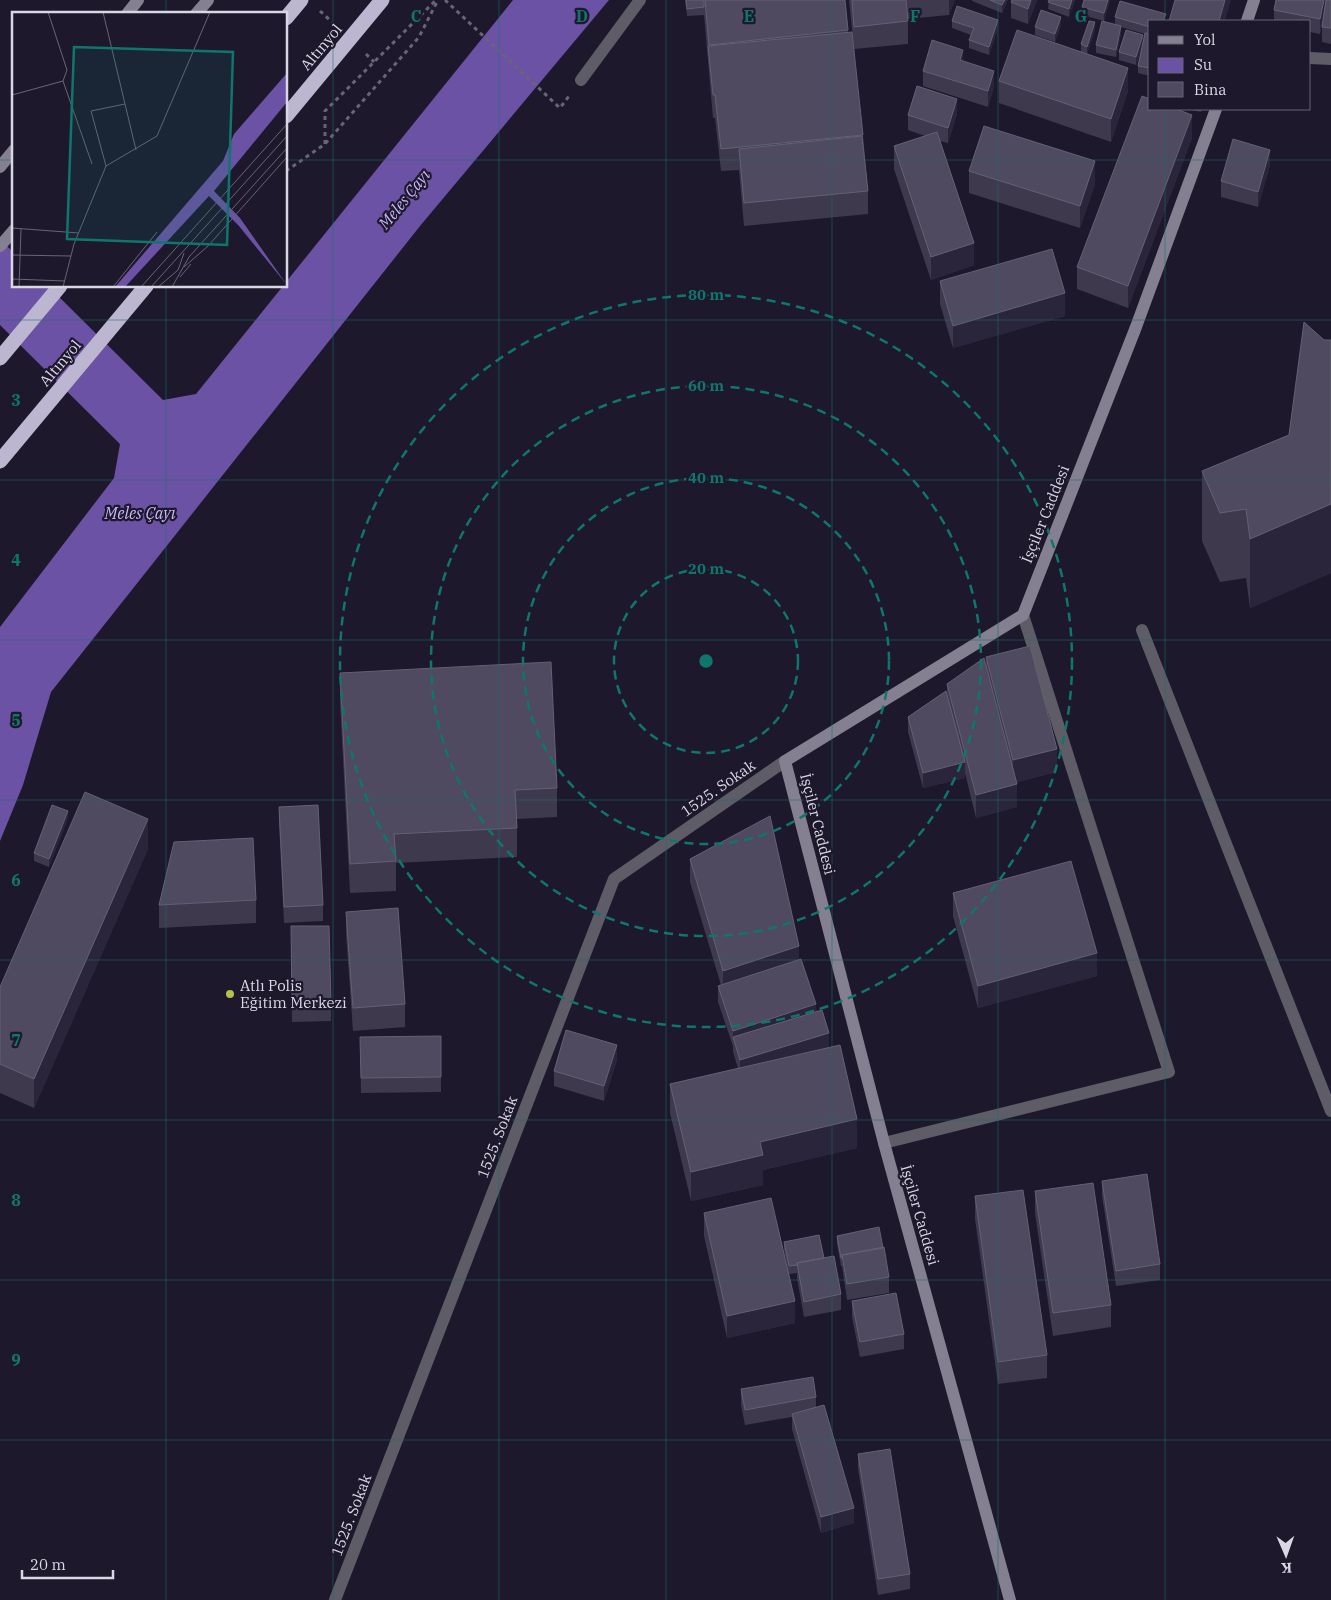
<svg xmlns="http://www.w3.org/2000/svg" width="1331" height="1600" viewBox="0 0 1331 1600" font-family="'IBM Plex Serif',serif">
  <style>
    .water { fill: #6c52a4 }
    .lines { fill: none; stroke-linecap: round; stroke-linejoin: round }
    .path { stroke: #696576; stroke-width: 3; stroke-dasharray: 4 4; stroke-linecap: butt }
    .street { stroke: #5e5c66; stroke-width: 12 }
    .secondary { stroke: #848092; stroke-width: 12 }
    .highway { stroke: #bcb6d1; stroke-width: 15 }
    .wall { fill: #3f394e }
    .shaded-wall { fill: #2a253a }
    .building { fill: #4f4a5f; stroke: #656074 }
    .grid { fill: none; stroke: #0f766e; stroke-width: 1; stroke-opacity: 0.55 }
    .ring { fill: none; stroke: #0f766e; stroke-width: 2.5; stroke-dasharray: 9 6 }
    .poi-dot { fill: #b3c24b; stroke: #1d182c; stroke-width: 2 }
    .labels { text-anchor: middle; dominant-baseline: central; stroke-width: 4.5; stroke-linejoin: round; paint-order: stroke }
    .street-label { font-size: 15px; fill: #dad7e5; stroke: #1d182c }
    .poi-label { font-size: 15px; fill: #dad7e5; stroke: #1d182c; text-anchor: start }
    .water-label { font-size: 16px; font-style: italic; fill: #c9b7fa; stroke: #1d182c }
    .inset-road { fill: none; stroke: #696476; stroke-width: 1 }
    .view { fill: #0f766e; fill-opacity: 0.15; stroke: #0f766e; stroke-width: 2.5 }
    .inset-edge { fill: none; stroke: #dad7e5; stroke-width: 2.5 }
    .grid-label { font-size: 16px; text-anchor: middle; font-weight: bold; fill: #0f766e; stroke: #1d182c; stroke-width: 4.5; stroke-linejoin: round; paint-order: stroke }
    .centre { fill: #0f766e; stroke: #1d182c; stroke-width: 2.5 }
    .ring-label { font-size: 15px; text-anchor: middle; font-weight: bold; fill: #0f766e; stroke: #1d182c; stroke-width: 4.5; stroke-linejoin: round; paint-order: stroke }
  </style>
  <rect width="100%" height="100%" fill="#1d182c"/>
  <path class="water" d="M513,0h96l-189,226 -369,466 -28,93 -23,56v-214l114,-149 6,-34 -120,-119v-86l14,14v33h34l115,114 33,-6 87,-108h3v-4z"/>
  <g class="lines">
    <path class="path" d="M445,0l115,108 9,-12
      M320,11l14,13
      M366,54l8,8
      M325,144v-33l111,-111
      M286,171l39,-27 94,-107 19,-37"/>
    <path class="street" d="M1310,58l21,1
      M581,80l59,-80
      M1142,630l189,481
      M884,1143l285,-71 -146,-457
      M335,1600l279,-721 171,-118"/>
    <path class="secondary" d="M127,14l11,-14
      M196,14l12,-14
      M1247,21l7,-21
      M0,167l14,-17
      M0,246l14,-16
      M1010,1600l-126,-457 -99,-382 238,-146 113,-288 80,-218"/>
    <path class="highway" d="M286,18l15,-18
      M286,116l96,-116
      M0,358l60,-72
      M0,461l146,-175"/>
  </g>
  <path class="wall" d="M685,0h160l3,32 15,103 5,56v23l-124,12 -5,-56 -18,1 -6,-53h-2l-9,-103 -17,1z
    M849,0h106l-6,15 -41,4v25l-54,5z
    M972,0h36l-6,13 -30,-12z
    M1012,0h25l-9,24 -17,-6v-16z
    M1049,0h26l-6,17 -21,-8z
    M1110,0l-6,21 -22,-6v-8z
    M1331,0v44l-9,-2v-15l2,-13 -4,20 -10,-2v-11h-36v-11z
    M1115,17l51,4h-16v55l-12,-3v-7l7,-32 -24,-7v7l-5,23 -20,-4v-8l19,-21z
    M952,21l46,7 -9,27 -20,-7v-8l2,-5 -19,-7z
    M1061,25l-6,17 -20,-7v-8z
    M1095,30l-8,24 41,37 -17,51 -112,-39v-22l82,-29v-8z
    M1143,43l-7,22 -17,-5v-8z
    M963,61l31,26 -6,20 -65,-21v-15z
    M1187,109h15l-1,3z
    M957,114l-9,29 -8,-2 34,124 -43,15 -37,-111v-23l31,-10 -17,-6v-15z
    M1192,138l-64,170 -51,-19v-22z
    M1270,165l-12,42 -37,-10v-16z
    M969,171l126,13 -15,44 -111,-35z
    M940,281l125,35 -112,32 -13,-44z
    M1324,340h7v233l-81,35 -4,-30 -26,4 -18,-41v-70l87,-36z
    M986,657l71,115 -40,10v25l-41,11 -11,-45v5l-42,10 -15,-56v-15l39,-20v-13l39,-18z
    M340,673l217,115v29l-40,2v38l-121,6v28l-46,2 -10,-191z
    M279,807l44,98v16l-39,2 -5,-100z
    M68,818l-19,49 -15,-6v-8z
    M148,849l-114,259 -34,-15v-106z
    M690,859l109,101 30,87 28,101 -94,22v15l-72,16 -21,-88v-29l68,-16 -5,-16v-6l-15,-44v-16l3,-1 -31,-103z
    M953,893l144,83 -119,32 -25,-92z
    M256,900v23l-97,5v-23z
    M346,912l59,92v23l-52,4 -7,-97z
    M291,942l40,63v16l-39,1z
    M441,1036v56l-80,1 -1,-56z
    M617,1060l-13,41 -50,-15v-15z
    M1102,1181l58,83v16l-44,6 -14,-90z
    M1035,1191l76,114v22l-58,9 -18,-123z
    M975,1196l72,159v23l-49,6 -23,-165z
    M704,1213l91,110 -68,15 -23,-102z
    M837,1236l52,41v16l-42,7 -5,-34h-1l-4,-22z
    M784,1242l40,16 17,36v16l-37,7 -7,-39v-5l-8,1 -5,-24z
    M852,1301l52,33v15l-44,8 -8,-40z
    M741,1389l75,8v10l38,116 -33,10 -29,-104v-12l-47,8 -4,-20z
    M858,1454l52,120v15l-32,6 -20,-126z"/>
  <path class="shaded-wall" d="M949,0h6l-6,15z
    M1005,0h3l-6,13v-8z
    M1031,0h6l-9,24v-15z
    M1072,0h3l-6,17v-8z
    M1108,0h2l-6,21v-8z
    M1225,0h6l-6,21h-6z
    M1324,0h2l-6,34v-15z
    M1061,17v8l-6,17v-8z
    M998,20v8l-9,27v-8z
    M1095,22v8l-8,24v-7z
    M1121,26v8l-5,23v-7z
    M1143,35v8l-7,22v-8z
    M963,50v16l-3,-6z
    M1128,68v23l-17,51v-23z
    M994,71v16l-6,20v-16z
    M957,99v15l-9,29v-15z
    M1192,115v23l-64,170v-22z
    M1270,150v15l-12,42v-15z
    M1095,161v23l-15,44v-22z
    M974,243v22l-43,15v-23z
    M1065,293v23l-112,32v-22z
    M1331,504v69l-81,35v-69z
    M1057,749v23l-44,11v-23z
    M965,762v16l-42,10v-15z
    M1017,784v23l-41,11v-23z
    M68,811v7l-19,49v-8z
    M148,819v30l-114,259v-29z
    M799,946v22l-76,26v-23z
    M1097,953v23l-119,32v-22z
    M816,1004v16l-83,17v9v-15z
    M829,1033v16l-89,27v-16z
    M617,1045v15l-13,41v-15z
    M857,1119v29l-94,22v15l-72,16v-29l69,-30z
    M795,1301v22l-68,15v-22z
    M854,1508v15l-33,10v-16z"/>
  <path class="building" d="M686,0h18v7l-17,2z
    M705,0h140l3,30 -139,15z
    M852,0h54l2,21 -54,6z
    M990,0h15l-3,5z
    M1012,0h19l-3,9 -17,-7z
    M1049,0h23l-3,9 -21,-7z
    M1084,0h24l-4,13 -22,-6z
    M1175,0h50l-6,21h-50z
    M1276,0h48l-4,19 -46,-9z
    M1326,0h5v28l-9,-1z
    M1120,1l46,13 -3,7h-13v6l-35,-10z
    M957,6l41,14 -9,27 -20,-7 5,-12 -22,-7z
    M1041,10l20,7 -6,17 -20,-7z
    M1089,21l6,1 -8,25 -6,-3z
    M1102,21l19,5 -5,24 -20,-5z
    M1017,30l111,38 -17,51 -112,-38z
    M1126,30l17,5 -7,22 -17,-5z
    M852,32l11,103 -142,14 -6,-54h-2l-5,-49z
    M1145,33l5,1v34l-12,-2z
    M932,40l31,10 -3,10 34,11 -6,20 -65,-20z
    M917,86l40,13 -9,29 -40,-13z
    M1142,96l8,3v10h26l16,6 -64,171 -51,-19z
    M984,126l111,35 -15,45 -111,-35z
    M937,132l37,111 -43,14 -37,-111z
    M862,136l6,55 -124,12 -5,-54z
    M1233,139l37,11 -12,42 -37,-11z
    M1052,249l13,44 -112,33 -13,-45z
    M1304,322l20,18h7v164l-81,35 -4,-30 -26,4 -18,-42 87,-36z
    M1030,646l27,103 -44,11 -27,-103z
    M984,658l33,126 -41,11 -29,-111z
    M551,662l6,126 -42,2 2,38 -123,6 2,27 -46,3 -10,-191z
    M946,691l19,71 -42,11 -15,-56z
    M85,792l63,27 -114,260 -34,-15v-77z
    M52,805l16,6 -19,48 -15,-6z
    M318,805l5,100 -39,2 -5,-100z
    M770,816l29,130 -76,25 -33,-112z
    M253,838l3,62 -97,5 15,-63z
    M1071,861l26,92 -119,33 -25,-93z
    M398,908l7,96 -52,4 -7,-96z
    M291,926h38l2,79 -39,1z
    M801,959l15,45 -83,27 -15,-45z
    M822,1010l7,23 -89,27 -7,-23z
    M566,1030l51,15 -13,41 -50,-15z
    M441,1036v41l-80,1 -1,-41z
    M840,1045l17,74 -97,23 3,13 -72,17 -21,-88z
    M1147,1174l13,90 -44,7 -14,-90z
    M1093,1183l18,122 -58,8 -18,-122z
    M1023,1190l24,165 -49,7 -23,-166z
    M771,1198l24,103 -68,15 -23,-103z
    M879,1227l4,21 -41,7v3h-1l-4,-22z
    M819,1235l5,23 -27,5v2l-8,1 -5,-24z
    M884,1247l5,30 -42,7 -5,-29z
    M834,1256l7,38 -37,8 -7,-39z
    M896,1293l8,41 -44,8 -8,-41z
    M813,1377l3,20 -71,13 -4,-21z
    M824,1405l30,103 -33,9 -29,-103z
    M890,1449l20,125 -32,5 -20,-125z"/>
  <path class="grid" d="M166,0v14M333,0v1600M499,0v1600M666,0v1600M832,0v1600M998,0v1600M1165,0v21M1165,109v1491M0,160h14M286,160h1045M166,286v1314M0,320h1331M0,480h1331M0,640h1331M0,800h1331M0,960h1331M0,1120h1331M0,1280h1331M0,1440h1331"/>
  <g class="ring">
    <circle cx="706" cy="661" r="92"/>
    <circle cx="706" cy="661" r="183"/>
    <circle cx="706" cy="661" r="275"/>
    <circle cx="706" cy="661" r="366"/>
  </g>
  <circle class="poi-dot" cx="230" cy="994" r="5"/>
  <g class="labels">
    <g class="street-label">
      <text transform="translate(321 47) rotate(-50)">Altınyol</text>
      <text transform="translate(60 363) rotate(-50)">Altınyol</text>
      <text transform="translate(1045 514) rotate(-68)">İşçiler Caddesi</text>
      <text transform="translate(718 788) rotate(-35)">1525. Sokak</text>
      <text transform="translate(818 824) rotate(76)">İşçiler Caddesi</text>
      <text transform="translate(497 1137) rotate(-69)">1525. Sokak</text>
      <text transform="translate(920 1215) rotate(74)">İşçiler Caddesi</text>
      <text transform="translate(351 1515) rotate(-69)">1525. Sokak</text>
    </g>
    <g class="poi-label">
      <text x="240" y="985">Atlı Polis<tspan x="240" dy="17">Eğitim Merkezi</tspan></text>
    </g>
    <g class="water-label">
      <text transform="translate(404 199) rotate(-51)">Meles Çayı</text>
      <text x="140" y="513">Meles Çayı</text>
    </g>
  </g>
  <g transform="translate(12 12)">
    <rect width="275" height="275" fill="#1d182c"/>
    <path d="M275,61v29l-73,89 26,27 47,67 -48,-59 -30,-30 -84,91h-10l108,-126 11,-27z" fill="#6c52a4"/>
    <path class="inset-road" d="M36,0l19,58 -4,11 29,83M91,0l33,138M0,83l51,-14M94,154l-15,-55 34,-7M0,216l67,5M0,243l59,1M172,255l24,-21 79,-89M168,265l11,-13M0,267l53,2M7,275l2,-58M51,275l11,-43 32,-78 51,-30 53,-124M101,275l44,-55M129,275l146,-163M139,275l136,-151M146,275l20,-17 6,-17M160,275l17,-30 98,-109"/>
    <path class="view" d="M62,35l159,5 -6,193 -160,-6z"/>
    <rect width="275" height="275" class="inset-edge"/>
  </g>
  <g class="grid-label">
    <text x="416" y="22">C</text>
    <text x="582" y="22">D</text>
    <text x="749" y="22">E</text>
    <text x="915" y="22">F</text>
    <text x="1081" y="22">G</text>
    <text x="16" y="406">3</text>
    <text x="16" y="566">4</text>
    <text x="16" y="726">5</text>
    <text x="16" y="886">6</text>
    <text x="16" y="1046">7</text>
    <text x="16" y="1206">8</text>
    <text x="16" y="1366">9</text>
  </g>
  <circle cx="706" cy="661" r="8" class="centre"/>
  <g class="ring-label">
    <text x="706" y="300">80 m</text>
    <text x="706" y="391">60 m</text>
    <text x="706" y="483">40 m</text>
    <text x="706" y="574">20 m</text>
  </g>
  <rect x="1148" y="20" width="162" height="90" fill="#1d182c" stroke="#696476"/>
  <rect x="1158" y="36" width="25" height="8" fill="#848092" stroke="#696476"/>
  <text x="1194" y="45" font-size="15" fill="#dad7e5">Yol</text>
  <rect x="1158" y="58" width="25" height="15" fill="#6c52a4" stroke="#696476"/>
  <text x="1194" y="70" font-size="15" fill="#dad7e5">Su</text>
  <rect x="1158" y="82" width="25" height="15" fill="#4f4a5f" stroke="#696476"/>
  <text x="1194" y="95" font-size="15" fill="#dad7e5">Bina</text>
  <g transform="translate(1286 1555) rotate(178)" stroke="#1d182c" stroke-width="4" paint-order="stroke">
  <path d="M0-4L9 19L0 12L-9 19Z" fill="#dad7e5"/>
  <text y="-8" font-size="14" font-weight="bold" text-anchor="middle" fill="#dad7e5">K</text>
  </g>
  <path d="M22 1570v8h91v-8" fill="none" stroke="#dad7e5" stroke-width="2.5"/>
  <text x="30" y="1570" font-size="15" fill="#dad7e5" stroke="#1d182c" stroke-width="4" paint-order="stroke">20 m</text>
</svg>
